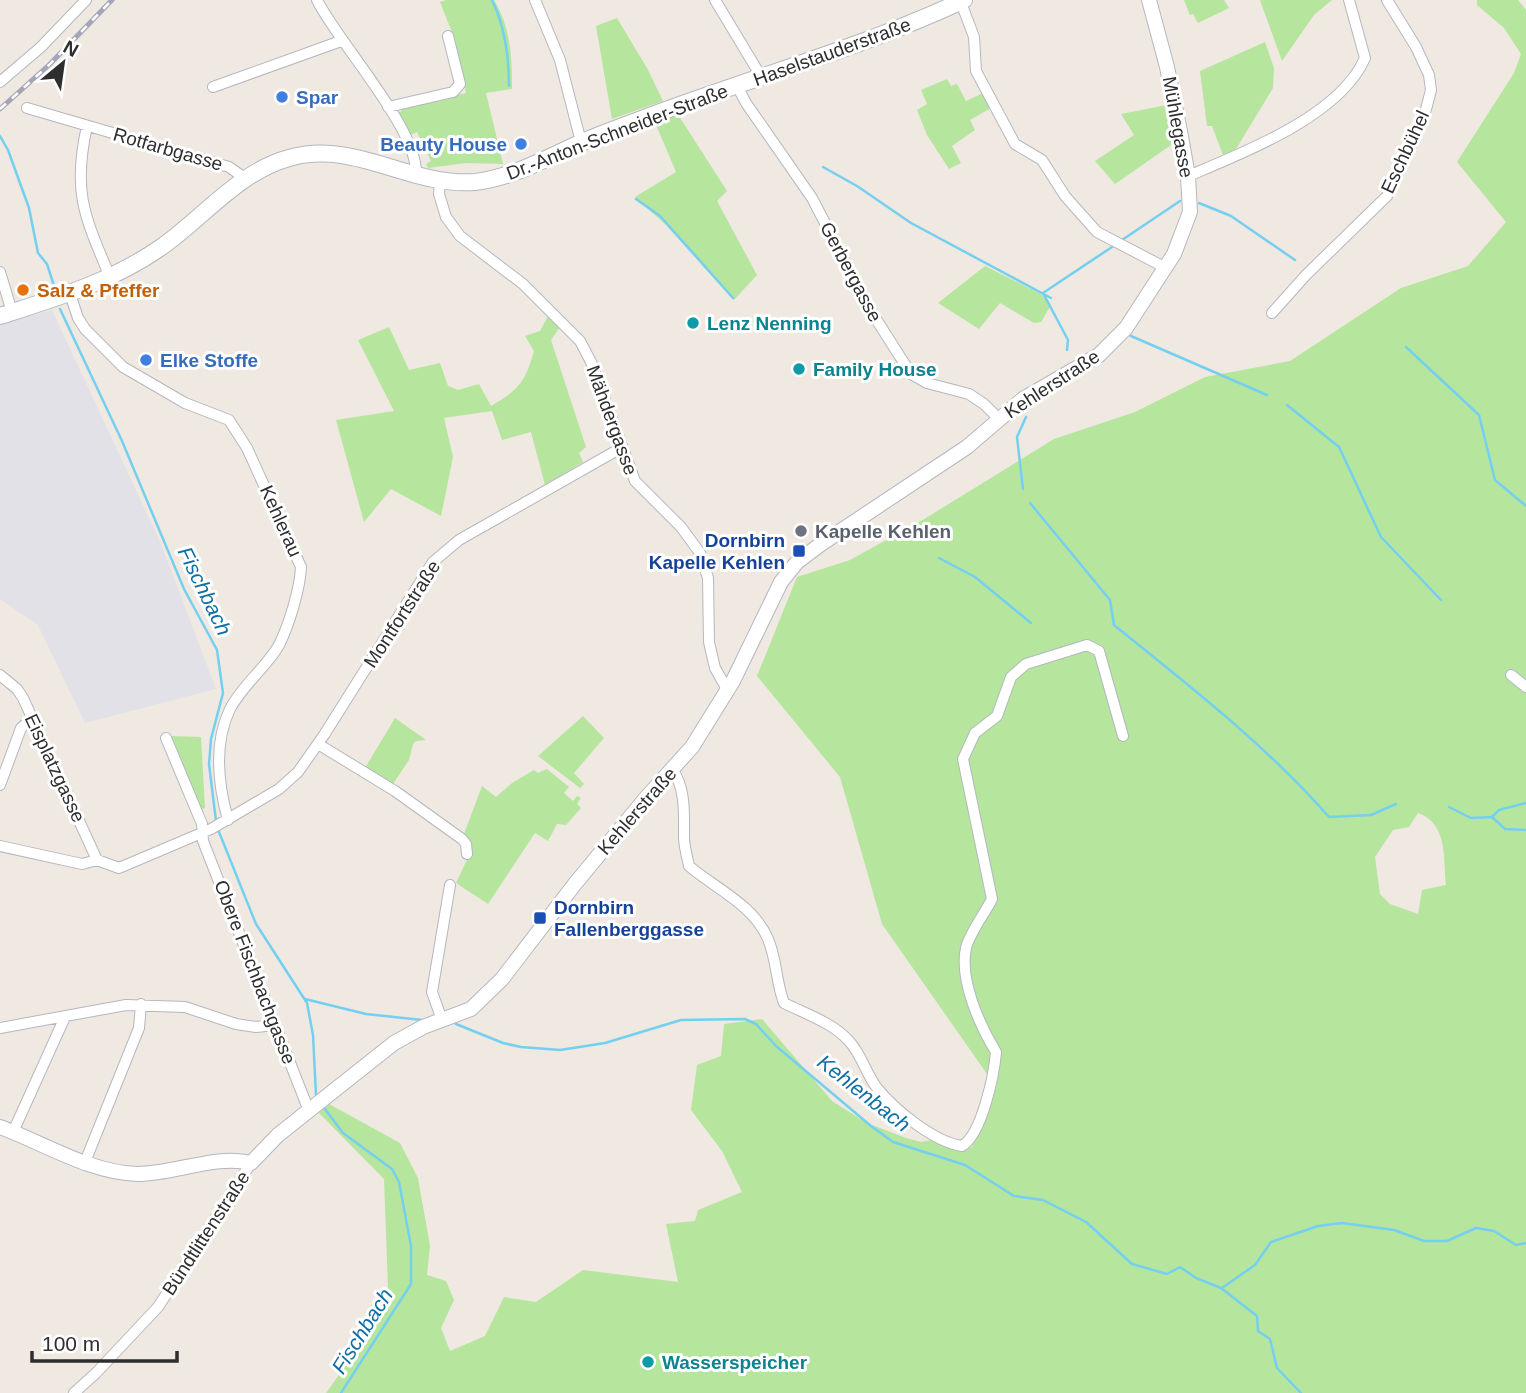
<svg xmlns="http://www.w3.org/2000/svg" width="1526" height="1393" viewBox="0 0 1526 1393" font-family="Helvetica,sans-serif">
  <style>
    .industrial { fill: #e3e1e8 }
    .green { fill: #b6e59e; fill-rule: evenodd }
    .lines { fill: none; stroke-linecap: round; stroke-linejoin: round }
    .stream { stroke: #75cff0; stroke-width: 2.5 }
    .minor-casing { stroke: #b4b7c1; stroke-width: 12 }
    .tertiary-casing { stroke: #b4b7c1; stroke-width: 16 }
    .secondary-casing { stroke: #b4b7c1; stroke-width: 18 }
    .minor { stroke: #fff; stroke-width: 10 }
    .tertiary { stroke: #fff; stroke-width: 14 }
    .secondary { stroke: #fff; stroke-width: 16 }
    .rail-casing { stroke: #a3a6b8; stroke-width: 5 }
    .rail { stroke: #fff; stroke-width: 2.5; stroke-dasharray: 8; stroke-linecap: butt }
    .shop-dot { fill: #3f7fe0; stroke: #fff; stroke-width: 2.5 }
    .food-dot { fill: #e8710a; stroke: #fff; stroke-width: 2.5 }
    .culture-dot { fill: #0f9aa8; stroke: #fff; stroke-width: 2.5 }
    .worship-dot { fill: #6b7280; stroke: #fff; stroke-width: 2.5 }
    .transit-dot { fill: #1a4fb4; stroke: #fff; stroke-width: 2.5 }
    .labels { text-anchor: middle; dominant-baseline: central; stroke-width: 6; stroke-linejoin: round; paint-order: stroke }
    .street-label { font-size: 19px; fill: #2e2e2e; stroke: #fff }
    .shop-label { font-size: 19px; font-weight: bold; fill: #366cbe; stroke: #fff; text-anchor: start }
    .food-label { font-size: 19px; font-weight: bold; fill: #c56008; stroke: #fff; text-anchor: start }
    .culture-label { font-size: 19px; font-weight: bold; fill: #0d838f; stroke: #fff; text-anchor: start }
    .worship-label { font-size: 19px; font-weight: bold; fill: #5b616d; stroke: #fff; text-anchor: start }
    .transit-label { font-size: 19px; font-weight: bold; fill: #164399; stroke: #fff; text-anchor: end }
    .water-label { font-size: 21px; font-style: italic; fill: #0d6fa3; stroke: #fff }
  </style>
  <rect width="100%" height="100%" fill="#efe9e1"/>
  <path class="industrial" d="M52,310l109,234 55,145 -131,34 -47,-98 -38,-26v-275z"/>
  <path class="green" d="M446,0h48c17,28 18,58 18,89l-26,4 17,71 -37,-1 -38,5 -2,-4 5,-3 -14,-29 -9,4 -9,-22 5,-8 62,-13 -11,-53 -15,-38z
    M1184,0h40l5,8 -31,15 -5,-9 -3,1z
    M1260,0h72l-18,15 -32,46z
    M1477,0h41l8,10v1383h-1200l38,-53 24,-52 -4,-109 -65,-66 10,-9 71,39 18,35 12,68 -3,29 19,6 8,19 -13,28 9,23 35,-15 19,-39 32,5 47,-32 95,12 -12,-58 29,-3 3,-11 44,-18 -20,-41 -31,-41 6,-45 24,-9 3,-32 38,-5 70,82 35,22 39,15 15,4 15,-3 23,12 13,-4 22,-63 -112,-160 -42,-147 -83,-101 40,-99 53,-17 76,-42 128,-79 81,-27 70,-35 85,-16 111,-73 67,-22 38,-44 -49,-60 57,-89 7,-19 -17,-26 -27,-23zM1418,813c30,11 25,44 28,72l-24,5 -4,24 -28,-10 -10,-10 -5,-37 18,-27 16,-3z
    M617,18l30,50 16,33 -51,18 -16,-93z
    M1265,42l9,26 -1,20 -37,61 -13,6 -11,-29h-5l-7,-55z
    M947,79l4,7 6,-2 9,17 17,-8 8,15 -21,12 5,10 -23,16 9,17 -12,6 -22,-34 -10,-25 10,-6 -6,-14z
    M1167,105l7,38 -59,41 -20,-23 39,-26 -13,-21z
    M677,113l50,78 -10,10 40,74 -23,25 -68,-75 -31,-28 41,-25 -22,-52z
    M985,266l60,30 6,9 -10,17 -7,1 -34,-20 -21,26 -41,-26z
    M548,316l12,11 -9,13 35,107 -7,6 4,9 -38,23 -14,-53 -29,8 -10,-29 -48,7 9,39 -12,59 -50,-27 -27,33 -28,-102 58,-9 -36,-71 31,-13 20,43 31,-7 8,23 10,4 21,-6 12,22c29,-17 34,-24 43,-55l-9,-15 15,-5z
    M583,716l21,22 -30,35 10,11 -4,4 -42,-32z
    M395,718l31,22 -10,1 -3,3 -4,16 -16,24 -28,-16z
    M169,736l32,1 4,71 -6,2z
    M547,769l22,18 -5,6 9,8 4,-5 4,2 -4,6 4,4 -15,17 -9,-1 -9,17 -13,-8 -47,71 -32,-21 15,-32 -7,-17 18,-48 14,11 16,-14 22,-13 4,3z"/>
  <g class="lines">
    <path class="stream" d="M492,0c13,27 17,56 17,86
      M0,136l8,14 21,58 9,45 9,11 8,25
      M823,167l34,19 54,37 140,75
      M636,199l24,17 73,82
      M1199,203l32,13 64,44
      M1122,240l58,-39
      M60,309l62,132 62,148 33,61 6,43 -12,46 -2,25 7,57
      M1131,336l136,59
      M1406,347l73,68 16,65 31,26
      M1067,350l1,-10 -25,-47 69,-46
      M1287,405l52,42 42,90 60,63
      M1023,489l-6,-52 9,-20
      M1030,503l80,97 4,25c75,61 151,119 215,192l42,-2 25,-11
      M939,558l36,19 56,46
      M1449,807l22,11 21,-1 7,-7 27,-7
      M1492,817l13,12 21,1
      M217,827l39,97 51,79 6,32 3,60
      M305,999l61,15 56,6
      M456,1024l47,19 18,4 39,3 45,-7 76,-23 64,-1 11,5 20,22 95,80 22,16 72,23 49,31 29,4 43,22 46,42 35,10 13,-7 16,11 25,10 36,28 1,15 12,8 7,29 24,25
      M325,1109l18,24 49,36 7,13 12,64v38l-70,109
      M1222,1288l33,-23 16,-23 47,-16 24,-3 52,7 30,11h23l29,-13 18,3 22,14 10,-2"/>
    <defs>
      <path id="minor" d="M317,0c22,44 102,130 99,175
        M535,0l25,60 21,82
        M715,0l47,78
        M960,0l14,37 2,34 39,73 27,16 23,36 32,36 69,36
        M0,82l41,-35 45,-47
        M737,86l9,17 66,95 57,110 42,66 16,9 42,11 15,10 14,14
        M213,87l128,-46
        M388,107l65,-15 7,-8 -12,-48
        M27,108l202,59 17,12
        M87,126c-15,67 -2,91 23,151
        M1188,176c55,-23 152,-60 177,-118l-16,-58
        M440,181l-1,13 7,23 14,19 63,48 57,57 11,21 44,119 46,46 19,26 8,25 1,64 6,26 13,23
        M0,272l12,40
        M70,294l8,24 7,11 38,38 62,36 44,17 18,28 54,119c-1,22 -12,58 -22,78 -13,23 -36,39 -49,64 -17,35 -12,75 -2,111
        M1272,313l34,-38 81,-79 37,-79 7,-27 -2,-15 -13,-28 -29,-47
        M0,675l17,14 6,9 74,162 22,8 92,-39 68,-40 19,-17 26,-37 109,-173 26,-22 162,-92
        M1511,675l15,12
        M166,738l36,86 1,17 106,270
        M318,744l77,47 67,48 4,5 1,10
        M672,769c14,19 12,46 12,68 0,9 3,19 5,29 27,23 65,39 79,73 9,21 8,44 16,64 22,11 49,20 65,38 13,14 17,33 28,47 18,22 57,54 85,58 20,-12 32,-71 34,-94 -16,-26 -37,-72 -30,-104 3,-14 19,-35 26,-49l-29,-140 12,-26 22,-17 14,-39 15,-13 61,-19 12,6 24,85
        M0,785l21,-57 11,-9
        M0,846l82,18 15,-4
        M442,1020l-10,-28 18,-107
        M0,1028l126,-23 59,2 51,17 20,3 19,-2
        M13,1132l52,-115
        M85,1162l54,-134 2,-24
        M74,1393l22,-20 62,-66 93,-144"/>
      <path id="tertiary" d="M0,1127c44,16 90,46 138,47 36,0 79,-20 113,-11l27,-28 116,-92 29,-16 48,-18 31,-30 72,-94 71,-86 47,-52 41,-66 48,-99 16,-20 24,-18 146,-97 56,-48 76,-44 27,-27 48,-74 16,-42 -2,-36 -8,-45 -13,-64 -18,-67"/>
      <path id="secondary" d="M0,316c56,-18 111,-34 160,-68 42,-29 78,-76 129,-90 65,-19 121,29 186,24 36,-4 70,-23 103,-38 22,-10 46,-18 69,-27 106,-40 214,-69 317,-117"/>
    </defs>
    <use href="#minor" class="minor-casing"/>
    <use href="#tertiary" class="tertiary-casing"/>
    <use href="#secondary" class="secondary-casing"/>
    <use href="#minor" class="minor"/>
    <use href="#tertiary" class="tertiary"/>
    <use href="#secondary" class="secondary"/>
    <defs>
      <path id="rail" d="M0,109l49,-44 63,-65"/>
    </defs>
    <use href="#rail" class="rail-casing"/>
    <use href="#rail" class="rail"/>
  </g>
  <g class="shop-dot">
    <circle cx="282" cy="97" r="7"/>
    <circle cx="521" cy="144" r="7"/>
    <circle cx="146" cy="360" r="7"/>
  </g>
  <circle class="food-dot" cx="23" cy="290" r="7"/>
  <g class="culture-dot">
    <circle cx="693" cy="323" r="7"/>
    <circle cx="799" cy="369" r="7"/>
    <circle cx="648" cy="1362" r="7"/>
  </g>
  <circle class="worship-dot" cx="801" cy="531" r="7"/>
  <g class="transit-dot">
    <rect x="792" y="544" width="14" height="14" rx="3.5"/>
    <rect x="533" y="911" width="14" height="14" rx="3.5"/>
  </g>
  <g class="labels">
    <g class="street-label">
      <text transform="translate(832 52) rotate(-20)">Haselstauderstraße</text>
      <text transform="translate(1178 127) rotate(80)">Mühlegasse</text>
      <text transform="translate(617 132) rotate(-21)">Dr.-Anton-Schneider-Straße</text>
      <text transform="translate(168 149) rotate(16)">Rotfarbgasse</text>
      <text transform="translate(1405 152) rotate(-65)">Eschbühel</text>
      <text transform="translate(851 272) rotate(62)">Gerbergasse</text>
      <text transform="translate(1052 384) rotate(-33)">Kehlerstraße</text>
      <text transform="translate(612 420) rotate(70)">Mähdergasse</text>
      <text transform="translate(281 521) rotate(66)">Kehlerau</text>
      <text transform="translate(402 614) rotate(-57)">Montfortstraße</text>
      <text transform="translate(55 768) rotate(65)">Eisplatzgasse</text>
      <text transform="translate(637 811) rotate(-49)">Kehlerstraße</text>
      <text transform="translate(255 972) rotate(69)">Obere Fischbachgasse</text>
      <text transform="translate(206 1233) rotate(-57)">Bündtlittenstraße</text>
    </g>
    <g class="shop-label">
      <text x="296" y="97">Spar</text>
      <text x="507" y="144" text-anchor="end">Beauty House</text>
      <text x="160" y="360">Elke Stoffe</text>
    </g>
    <g class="food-label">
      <text x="37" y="290">Salz &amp; Pfeffer</text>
    </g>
    <g class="culture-label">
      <text x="707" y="323">Lenz Nenning</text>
      <text x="813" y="369">Family House</text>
      <text x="662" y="1362">Wasserspeicher</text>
    </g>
    <g class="worship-label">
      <text x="815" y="531">Kapelle Kehlen</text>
    </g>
    <g class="transit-label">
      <text x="785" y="540">Dornbirn<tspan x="785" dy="22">Kapelle Kehlen</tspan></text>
      <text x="554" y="907" text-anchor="start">Dornbirn<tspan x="554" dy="22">Fallenberggasse</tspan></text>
    </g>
    <g class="water-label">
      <text transform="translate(205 591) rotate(64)">Fischbach</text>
      <text transform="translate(864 1093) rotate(38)">Kehlenbach</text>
      <text transform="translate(362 1331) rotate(-58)">Fischbach</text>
    </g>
  </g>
  <g transform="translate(63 63) rotate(29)" stroke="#ffffff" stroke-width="5" paint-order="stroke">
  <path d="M0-5L12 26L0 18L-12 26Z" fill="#2e2e2e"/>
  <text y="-10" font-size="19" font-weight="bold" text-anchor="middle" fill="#2e2e2e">N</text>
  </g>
  <path d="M32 1351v10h145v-10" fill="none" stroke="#2e2e2e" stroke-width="3.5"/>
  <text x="42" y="1351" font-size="21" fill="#2e2e2e" stroke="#ffffff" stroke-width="5" paint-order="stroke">100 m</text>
</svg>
